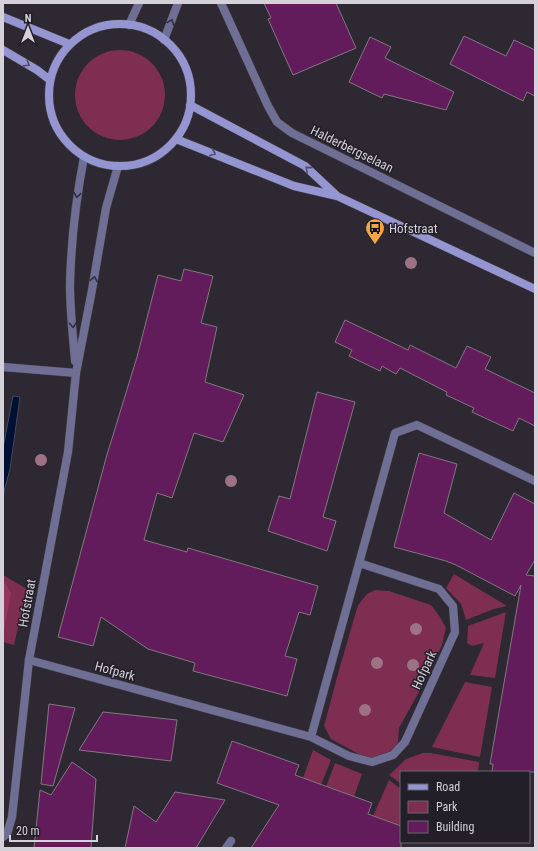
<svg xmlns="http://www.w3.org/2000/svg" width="538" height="851" viewBox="0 0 538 851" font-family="'Roboto Condensed',sans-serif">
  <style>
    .green { fill: #7d2e51 }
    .forest { fill: #92385f }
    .water { fill: #000f34; stroke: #404965 }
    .building { fill: #621c5b; stroke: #827780 }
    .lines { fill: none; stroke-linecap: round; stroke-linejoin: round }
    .service-casing { stroke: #48434d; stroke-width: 9 }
    .minor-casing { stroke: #48434d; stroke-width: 9 }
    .tertiary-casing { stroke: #48434d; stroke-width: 9 }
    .secondary-casing { stroke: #48434d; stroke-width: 9 }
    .service { stroke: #6f6f95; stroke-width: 8 }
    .minor { stroke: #6f6f95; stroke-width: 8 }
    .tertiary { stroke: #6f6f95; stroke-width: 8 }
    .secondary { stroke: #9595d1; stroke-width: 8 }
    .tree { fill: #9e7285 }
    .oneway { stroke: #322f3e }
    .oneway2 { stroke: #514e6c }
    .labels { text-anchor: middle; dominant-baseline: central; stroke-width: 3; stroke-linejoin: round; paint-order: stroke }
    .street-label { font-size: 13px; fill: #d4d1d8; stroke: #231f28 }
    .poi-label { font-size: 13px; fill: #d4d1d8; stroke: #231f28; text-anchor: start }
  </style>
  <rect width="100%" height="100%" fill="#2d2832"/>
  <path class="green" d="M75 95a45 45 0 1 1 90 0a45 45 0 1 1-90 0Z
    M454,574l53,32 -13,3 -28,11 -5,-16 -15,-16z
    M3,575l24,14 -13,56 -11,-3z
    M375,590l14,1 42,14 9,12 6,11 -4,17 -22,45 -21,38 -1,14 -4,8 -26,9 -37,-20 -7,-13 15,-56 19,-65 9,-11z
    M506,612l-11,66 -25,-3 14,-32 -12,3 -5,-3 1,-17z
    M465,682l27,5 -12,70 -48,-10z
    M313,750l18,10 -10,25 -18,-7z
    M423,753h8l48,9 -1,10h-77v12l-12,-9 17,-16z
    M335,763l27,11 -8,23 -28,-10z
    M389,780l12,9v37l-28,-10z"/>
  <path class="forest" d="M3,580l8,13 -8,44z"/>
  <path class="water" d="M13,396l7,1 -10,72 -7,26v-47z"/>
  <path class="building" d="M264,3h72l20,45 -63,27 -25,-56 3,-1z
    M464,36l42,20 8,-16 21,10v46l-8,-4 -4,9 -73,-37z
    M370,37l21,10 -6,11 69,34 -8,18 -62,-16 -2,4 -33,-16z
    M184,269l29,7 -12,47 16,4 -12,55 39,13 -21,47 -29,-9 -22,65 -15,-5 -13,47 43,12 1,-4 130,38 -8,29 -11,-3 -14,44 12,3 -10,37 -94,-25 2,-8 -47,-14 -47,-32 -8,29 -35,-9 48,-179 31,-101 21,-82 23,6z
    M345,320l63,30 2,-5 46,23 11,-22 24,11 -6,12 50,24v33l-16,-8 -6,13 -41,-19 2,-4 -28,-13 1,-3 -47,-24 -4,6 -14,-8 -2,5 -31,-15 3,-6 -17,-8z
    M317,392l38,10 -32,115 13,4 -9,30 -59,-20 11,-35 11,3z
    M419,453l38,11 -13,49 47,27 23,-47 21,11v56l-9,15 9,1v196h-43l1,-8h-3l31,-179 -6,11 -59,-31 -10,-4 -52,-14z
    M49,704l26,4 -22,78 -12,-2z
    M103,712l74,8 -6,41 -92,-11z
    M232,741l67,24 -4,10 77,28 -4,11 33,12v22h-150l28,-43 -62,-22z
    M72,762l24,17 -5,69h-57l6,-58 11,5z
    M175,792l50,8 -29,48h-71l9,-42 22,16z"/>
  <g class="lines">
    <defs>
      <path id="service" d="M226,848l5,-7"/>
      <path id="minor" d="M221,3l47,103 9,16 15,11 243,120
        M129,25l10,-22
        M164,40l14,-37
        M3,367l73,6
        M29,660l282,77 84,-304 22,-8 118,56
        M311,737l38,19 23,6 21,-7 12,-13 50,-110 -2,-26 -14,-17 -80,-26"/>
      <path id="tertiary" d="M75,361c-2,-25 -5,-51 -5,-76 1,-44 6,-86 14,-128
        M3,837l4,-3 5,-17 17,-157 39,-208 8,-79 16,-83 14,-82 12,-42"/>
      <path id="secondary" d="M3,17l66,27
        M49 95a71 71 0 1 1 142 0a71 71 0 1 1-142 0Z
        M3,50l34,20 13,10
        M190,105l115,61 31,29
        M176,139l118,47 43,10 198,93"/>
    </defs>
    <use href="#service" class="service-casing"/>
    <use href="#minor" class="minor-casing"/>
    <use href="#tertiary" class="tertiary-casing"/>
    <use href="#secondary" class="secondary-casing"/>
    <use href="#service" class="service"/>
    <use href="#minor" class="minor"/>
    <use href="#tertiary" class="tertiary"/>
    <use href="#secondary" class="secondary"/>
  </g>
  <g class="tree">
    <circle cx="411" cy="263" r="6"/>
    <circle cx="41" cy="460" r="6"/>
    <circle cx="231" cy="481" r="6"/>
    <circle cx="416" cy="629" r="6"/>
    <circle cx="377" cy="663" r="6"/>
    <circle cx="413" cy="665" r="6"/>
    <circle cx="365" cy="710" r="6"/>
  </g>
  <defs><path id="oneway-chevron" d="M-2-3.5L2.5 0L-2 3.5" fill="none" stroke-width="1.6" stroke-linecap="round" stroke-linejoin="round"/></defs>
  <g class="oneway">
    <use href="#oneway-chevron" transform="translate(171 22) rotate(-70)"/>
    <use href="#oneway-chevron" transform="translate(77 195) rotate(100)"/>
    <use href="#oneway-chevron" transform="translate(94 279) rotate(-80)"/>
    <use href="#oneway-chevron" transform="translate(73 325) rotate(86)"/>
  </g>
  <g class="oneway2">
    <use href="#oneway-chevron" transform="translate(27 64) rotate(32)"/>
    <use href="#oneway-chevron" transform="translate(213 153) rotate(22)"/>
    <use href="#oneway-chevron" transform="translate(308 169) rotate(-139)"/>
  </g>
  <defs>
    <symbol id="bus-pin" viewBox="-11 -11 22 30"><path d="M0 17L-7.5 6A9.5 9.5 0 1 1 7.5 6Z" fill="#f3a443" stroke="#231f28"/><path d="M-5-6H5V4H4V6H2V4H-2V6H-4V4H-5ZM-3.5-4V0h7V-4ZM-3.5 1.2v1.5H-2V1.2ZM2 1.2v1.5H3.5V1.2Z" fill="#111"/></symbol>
  </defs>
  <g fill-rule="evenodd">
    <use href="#bus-pin" x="364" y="217" width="22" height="30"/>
  </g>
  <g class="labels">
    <g class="street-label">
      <text transform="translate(352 149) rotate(26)">Halderbergselaan</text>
      <text transform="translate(27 603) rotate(-80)">Hofstraat</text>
      <text transform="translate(424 670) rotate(-65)">Hofpark</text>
      <text transform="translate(115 671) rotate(15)">Hofpark</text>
    </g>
    <g class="poi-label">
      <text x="389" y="228">Hofstraat</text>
    </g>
  </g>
  <rect width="538" height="851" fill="none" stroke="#d4d1d8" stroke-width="8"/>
  <rect x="400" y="771" width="130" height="72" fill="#231f28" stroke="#6a666e"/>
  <rect x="408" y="784" width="20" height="6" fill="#9595d1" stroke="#6a666e"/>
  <text x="436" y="791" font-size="12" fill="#d4d1d8">Road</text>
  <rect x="408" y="801" width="20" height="12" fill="#7d2e51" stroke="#6a666e"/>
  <text x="436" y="811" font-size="12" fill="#d4d1d8">Park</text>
  <rect x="408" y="821" width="20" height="12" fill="#621c5b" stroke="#6a666e"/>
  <text x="436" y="831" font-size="12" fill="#d4d1d8">Building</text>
  <g transform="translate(28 28)" stroke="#231f28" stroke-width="3" paint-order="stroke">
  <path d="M0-3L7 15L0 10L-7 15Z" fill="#d4d1d8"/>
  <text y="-6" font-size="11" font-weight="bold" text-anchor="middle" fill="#d4d1d8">N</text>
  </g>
  <path d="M10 835v6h87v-6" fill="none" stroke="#d4d1d8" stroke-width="2"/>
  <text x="16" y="835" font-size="12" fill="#d4d1d8" stroke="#231f28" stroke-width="3" paint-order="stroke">20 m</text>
</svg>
